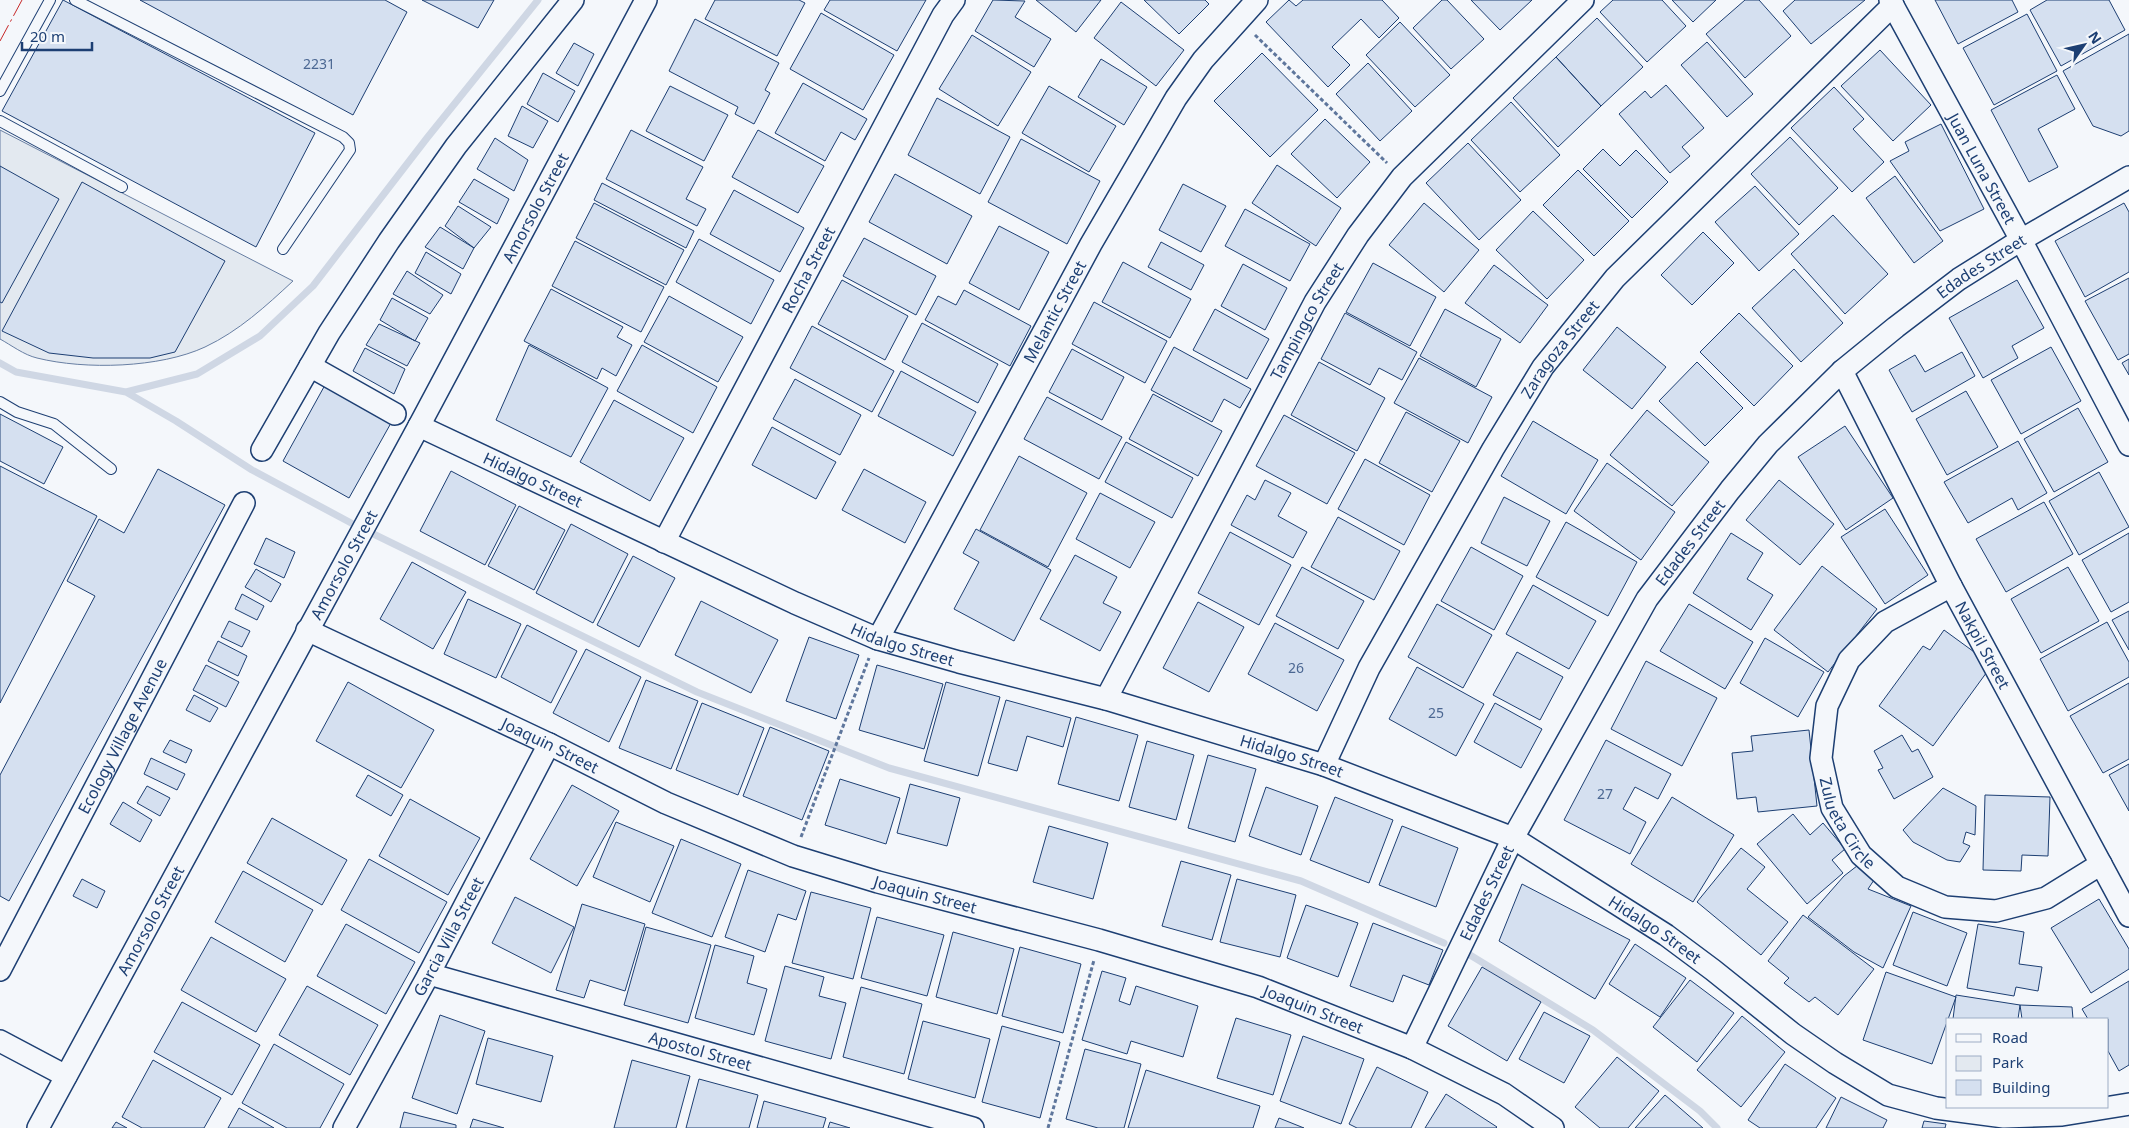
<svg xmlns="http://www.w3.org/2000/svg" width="2129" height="1128" viewBox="0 0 2129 1128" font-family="'Noto Sans',sans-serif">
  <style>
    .green { fill: #e3e9f0; stroke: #687fa3 }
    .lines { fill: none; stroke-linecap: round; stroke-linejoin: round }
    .stream { stroke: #cfd7e4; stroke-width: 7 }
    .building { fill: #d5e0f0; stroke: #1d3f73 }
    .lane-casing { stroke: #1d3f73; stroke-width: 12 }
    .street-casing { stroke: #1d3f73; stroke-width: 24 }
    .path { stroke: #5e769c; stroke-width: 3; stroke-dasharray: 4 2.5; stroke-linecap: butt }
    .lane { stroke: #f4f7fb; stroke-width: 10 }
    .street { stroke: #f4f7fb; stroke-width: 21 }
    .power { stroke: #c62828; stroke-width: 1; stroke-dasharray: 18 4 2.5 4; stroke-linecap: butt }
    .labels { text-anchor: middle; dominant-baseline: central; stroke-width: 4; stroke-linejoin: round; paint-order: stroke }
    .number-label { font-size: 14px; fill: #4b6792 }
    .street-label { font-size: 16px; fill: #1d3f73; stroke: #f4f7fb }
  </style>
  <rect width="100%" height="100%" fill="#f4f7fb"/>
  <path class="green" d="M0,130l293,151c-27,25 -54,50 -88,66 -45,21 -120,23 -168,11 -13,-3 -26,-13 -37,-19z"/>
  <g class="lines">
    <path class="stream" d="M0,363l16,9 110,20 50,29 76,49 101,54 344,168 192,76 412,113 143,62
      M126,392l71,-18 63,-38 53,-50 114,-148 111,-138
      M1470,955l123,75 107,81 17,17"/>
  </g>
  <path class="building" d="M63,0l252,133 -59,114 -254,-136z
    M140,0h245l22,12 -54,103z
    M422,0h72l-16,28z
    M715,0h84l6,3 -28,53 -72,-37z
    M830,0h96l-29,51 -73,-41z
    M993,0l32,1 -10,16 36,22 -17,28 -59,-36z
    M1036,0h65l-25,32z
    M1144,0h61l4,4 -30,30z
    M1289,0l7,6 7,-6h79l17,18 -20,20 -18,-19 -29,28 18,18 -22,22 -62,-65z
    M1442,0h5l37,39 -33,30 -38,-41z
    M1471,0h61l-32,30z
    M1613,0h49l24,26 -39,36 -47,-50z
    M1672,0h44l-23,22z
    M1745,0h14l32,36 -46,42 -39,-44z
    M1795,0h70l-54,44 -28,-33z
    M1935,0h77l6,12 -60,32z
    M2047,0h62l16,30 -64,36 -31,-56z
    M1121,2l63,48 -28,36 -62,-48z
    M821,13l73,42 -31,55 -73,-41z
    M2027,14l30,57 -63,34 -31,-57z
    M1597,18l46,49 -42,39 -45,-49z
    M695,19l84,44 -14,27 5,3 -16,31 -19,-10 3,-7 -69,-36z
    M1400,22l50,53 -35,32 -49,-52z
    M2129,34v97l-8,5 -28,-10 -30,-55z
    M972,35l59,37 -33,54 -59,-37z
    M1707,42l46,52 -26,23 -46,-52z
    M574,43l20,11 -16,32 -22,-13z
    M1880,50l51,55 -38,36 -52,-55z
    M1262,53l56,57 -48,47 -56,-56z
    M1556,57l45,49 -43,41 -45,-49z
    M1101,59l46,28 -23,38 -46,-28z
    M1368,63l44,48 -32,30 -44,-47z
    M543,73l32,18 -17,31 -31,-18z
    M2057,75l18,34 -37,20 20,38 -29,15 -38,-72z
    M803,83l64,36 -12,21 -14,-8 -16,29 -50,-28z
    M1666,85l38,43 -22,19 8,9 -20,17 -51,-59 26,-23 6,7z
    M670,86l58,29 -24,46 -58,-30z
    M1049,86l67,40 -27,46 -67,-39z
    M1834,87l30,32 -11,10 31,33 -32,30 -61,-64z
    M937,98l73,39 -30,57 -72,-39z
    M1511,102l49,53 -40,37 -49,-52z
    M522,106l26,15 -15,27 -25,-12z
    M1325,119l45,43 -33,36 -46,-44z
    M1941,124l43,85 -44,22 -50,-70 19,-10 -4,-9z
    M631,130l72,37 -17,32 20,10 -9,17 -91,-47z
    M758,130l66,36 -26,47 -66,-36z
    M1790,137l48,51 -39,37 -48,-51z
    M495,138l33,22 -14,31 -37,-22z
    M1021,139l79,42 -33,63 -79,-42z
    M1468,143l53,57 -42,40 -53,-57z
    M1603,149l17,17 16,-16 32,32 -36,36 -49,-49z
    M1277,165l64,43 -25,38 -64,-43z
    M0,166l59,33 -57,104 -2,-1z
    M1578,170l51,51 -35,35 -51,-51z
    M895,174l77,42 -25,48 -78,-42z
    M1895,176l48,65 -29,22 -48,-65z
    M474,179l35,20 -12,25 -38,-22z
    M82,182l143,79 -50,91 -25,6h-57l-44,-5 -47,-22z
    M602,183l92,48 -8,17 -92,-48z
    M1183,184l43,22 -25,46 -42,-22z
    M1755,186l44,48 -40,37 -44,-49z
    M734,190l70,38 -24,44 -70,-38z
    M594,203l90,47 -18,35 -90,-47z
    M1424,203l55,47 -35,42 -55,-47z
    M2124,203l5,9v60l-44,25 -30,-56z
    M458,206l33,21 -17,21 -29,-22z
    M1245,209l65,35 -20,37 -65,-35z
    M1533,211l51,49 -37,39 -51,-49z
    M1833,215l55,59 -43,40 -54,-60z
    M999,226l50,26 -30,58 -50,-27z
    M440,227l34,21 -11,21 -38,-22z
    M1703,232l31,31 -42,42 -31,-30z
    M864,238l72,38 -20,39 -73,-39z
    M699,239l75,41 -23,44 -75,-42z
    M575,241l89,46 -23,45 -89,-46z
    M1161,242l43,23 -13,25 -43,-23z
    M426,252l35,22 -10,20 -36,-21z
    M1123,262l68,37 -21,39 -68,-36z
    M1373,263l63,34 -26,49 -64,-34z
    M1243,264l44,24 -22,42 -44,-24z
    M1494,265l54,40 -28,38 -55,-40z
    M1794,269l49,54 -42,39 -49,-54z
    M407,271l36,24 -13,19 -37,-20z
    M2129,278v76l-11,6 -33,-59z
    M842,280l66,36 -23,44 -67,-36z
    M2017,280l27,48 -32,18 6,12 -35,20 -34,-60z
    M551,289l72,38 -6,10 15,8 -16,31 -14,-8 -5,11 -73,-38z
    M964,290l67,36 -21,40 -85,-46 13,-24 18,9z
    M669,296l74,41 -25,45 -74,-40z
    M392,298l36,20 -13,23 -35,-21z
    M1094,302l73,39 -22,42 -73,-39z
    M1215,309l54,30 -22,40 -54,-29z
    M1445,309l56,30 -25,48 -56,-31z
    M1345,313l72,39 -15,28 -23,-12 -9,17 -49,-26z
    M1739,313l54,53 -39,40 -54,-54z
    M922,323l76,41 -20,39 -76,-41z
    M379,324l41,19 -13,23 -41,-21z
    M812,326l82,45 -22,41 -82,-44z
    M1617,327l49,40 -34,42 -49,-39z
    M529,345l79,43 -37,69 -75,-37z
    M642,345l75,42 -24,46 -76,-42z
    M1174,347l77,42 -11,19 -16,-9 -12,23 -61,-32z
    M2051,347l30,54 -60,33 -30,-54z
    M365,348l40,21 -11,25 -41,-23z
    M1072,349l52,28 -22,43 -53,-28z
    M1962,352l13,24 -63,36 -23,-42 26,-15 10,17z
    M1419,358l73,39 -24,46 -74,-40z
    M2129,359v16l-7,-12z
    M1319,362l66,36 -28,53 -66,-36z
    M1697,362l46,46 -38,38 -46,-45z
    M901,371l75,41 -23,44 -75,-40z
    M795,379l66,36 -21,40 -67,-36z
    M325,385l66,38 -42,75 -66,-37z
    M1966,391l32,56 -51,28 -31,-56z
    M1153,394l69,37 -24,45 -69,-37z
    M1047,397l75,40 -23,42 -75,-40z
    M614,400l70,38 -34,63 -70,-39z
    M2078,408l30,54 -54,30 -30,-53z
    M1647,410l62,52 -37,44 -62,-51z
    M1406,412l54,29 -28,51 -53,-29z
    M0,414l63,33 -19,37 -44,-23z
    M1284,415l71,38 -28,51 -71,-38z
    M1533,421l65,39 -32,54 -65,-38z
    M1845,426l48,72 -47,32 -48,-73z
    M772,427l64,35 -20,37 -64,-34z
    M2018,441l29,52 -29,17 -6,-12 -44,25 -24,-41z
    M1126,442l67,36 -21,40 -67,-36z
    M1019,456l68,37 -39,74 -68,-37z
    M1365,459l65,36 -26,50 -66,-36z
    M1607,463l68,49 -34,48 -67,-49z
    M0,466l97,50 -97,187z
    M158,469l67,36 -216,396 -9,-5v-121l95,-179 -28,-15 32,-62 25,14z
    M864,469l62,33 -21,41 -63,-33z
    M451,471l65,34 -31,60 -65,-34z
    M2099,472l30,55 -50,28 -30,-54z
    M1265,480l26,13 -13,23 29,16 -14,26 -62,-33 16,-30 8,5z
    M1779,480l55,44 -34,41 -54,-45z
    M1100,493l55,29 -25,46 -54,-29z
    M1504,497l46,24 -23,45 -46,-23z
    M2044,502l29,52 -67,38 -30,-53z
    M519,506l46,24 -31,60 -46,-24z
    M1885,509l43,66 -43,29 -44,-67z
    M1338,517l62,34 -26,49 -63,-33z
    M1566,522l71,40 -29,54 -72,-39z
    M571,524l57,30 -35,69 -57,-30z
    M976,529l75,41 -37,71 -60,-32 25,-47 -16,-9z
    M1230,532l61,33 -32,60 -61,-32z
    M1731,533l32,20 -16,26 26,16 -22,35 -58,-37z
    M2129,533v69l-18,10 -29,-52z
    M266,538l29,14 -11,26 -30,-14z
    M1471,547l52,29 -29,54 -53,-29z
    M1075,555l42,22 -14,26 18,9 -21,39 -60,-32z
    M633,556l42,22 -36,69 -42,-22z
    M412,562l54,30 -33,57 -53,-30z
    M1822,566l55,43 -49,63 -54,-42z
    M1302,567l62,34 -26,48 -62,-33z
    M2068,567l31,54 -58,32 -30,-54z
    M256,569l25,15 -10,18 -26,-15z
    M1533,585l63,36 -27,48 -63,-35z
    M242,594l22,12 -7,14 -22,-11z
    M468,599l53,25 -25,54 -52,-24z
    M701,601l77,39 -27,53 -76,-38z
    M1198,602l46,25 -35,65 -46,-24z
    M1437,604l55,31 -29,53 -55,-31z
    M1689,604l64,38 -28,47 -65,-38z
    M2129,611v39l-17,-30z
    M229,621l21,10 -8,16 -21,-10z
    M2107,622l22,40v15l-61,34 -28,-52z
    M1275,623l69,37 -27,51 -69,-37z
    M527,625l50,26 -26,52 -50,-26z
    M1944,630l48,35 -59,81 -54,-40 44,-60 7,4z
    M809,637l50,18 -23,64 -50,-18z
    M1765,638l59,34 -26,45 -58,-34z
    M218,641l29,15 -9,20 -30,-15z
    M586,649l55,28 -32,65 -56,-29z
    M1517,652l46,25 -23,43 -47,-25z
    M1646,661l71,37 -35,68 -71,-37z
    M206,665l33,17 -13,25 -33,-17z
    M877,665l66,19 -19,65 -65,-19z
    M1417,667l67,37 -28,52 -67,-37z
    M646,680l52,21 -27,68 -52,-21z
    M348,682l86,48 -33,58 -85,-47z
    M946,682l54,15 -22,79 -54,-15z
    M2129,683v76l-26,14 -33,-57z
    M194,695l24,13 -8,14 -24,-12z
    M1006,700l65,18 -8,29 -36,-11 -10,35 -29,-8z
    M702,703l62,25 -26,67 -62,-25z
    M1495,703l47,26 -21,39 -47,-26z
    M1076,717l62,18 -19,66 -61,-17z
    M770,727l59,24 -27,69 -59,-24z
    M1809,730l8,76 -59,6 -2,-15 -19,2 -5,-46 21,-2 -2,-15z
    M1902,735l10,17 6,-3 15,28 -39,22 -16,-29 5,-2 -9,-17z
    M170,740l22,10 -6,13 -23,-11z
    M1606,740l65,34 -13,25 -23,-12 -12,22 23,13 -16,32 -66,-34z
    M1147,741l47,14 -18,65 -47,-13z
    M1208,755l48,14 -21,73 -47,-14z
    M151,758l34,16 -8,16 -33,-16z
    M2129,764v47l-20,-36z
    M368,775l35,20 -12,21 -35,-20z
    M840,779l60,19 -14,46 -61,-19z
    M910,784l50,14 -13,48 -50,-13z
    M572,785l47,26 -42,75 -47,-27z
    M147,786l23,12 -10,18 -23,-13z
    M1266,787l52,19 -17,49 -52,-19z
    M1943,788l33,18 -1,29 -9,-3 -3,11 7,3 -10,16 -13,-2 -34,-18 -10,-12z
    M1985,795l65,2 -2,59 -26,-1 -1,16 -38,-1z
    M1335,797l58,23 -24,63 -59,-23z
    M1672,797l62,38 -41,67 -62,-38z
    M410,799l70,39 -32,57 -69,-39z
    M123,802l29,18 -12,22 -30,-18z
    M1793,814l17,21 13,-12 22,26 -13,11 11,13 -36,31 -50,-60z
    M272,818l75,42 -25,45 -75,-42z
    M616,822l58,24 -24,56 -57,-25z
    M1049,826l59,17 -15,56 -60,-17z
    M1402,826l56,22 -22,59 -57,-22z
    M681,839l60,25 -29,73 -60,-24z
    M1741,848l24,19 -18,22 41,33 -27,33 -64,-53z
    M369,859l78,43 -28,51 -78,-43z
    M1866,859l12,15 -10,15 43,17 -28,62 -29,-16 -46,-35 36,-41z
    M1181,861l50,14 -19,65 -50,-14z
    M748,870l58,21 -10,29 -18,-6 -13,38 -40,-15z
    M243,871l70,39 -28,52 -70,-40z
    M82,879l23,12 -8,17 -24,-12z
    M1237,879l59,16 -16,62 -60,-15z
    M1522,884l108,56 -35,59 -96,-58z
    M811,892l60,16 -18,71 -61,-16z
    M515,897l59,30 -23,46 -59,-30z
    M2099,899l30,50v20l-38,24 -40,-65z
    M582,904l63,20 -20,67 -35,-11 -6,18 -28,-8z
    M1306,905l52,18 -20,54 -51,-19z
    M1913,912l54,21 -20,53 -54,-21z
    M1803,915l71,54 -36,46 -23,-18 -6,5 -25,-19 5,-5 -21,-17z
    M877,917l67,18 -17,61 -66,-18z
    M1373,923l70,27 -14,35 -26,-10 -10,27 -43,-16z
    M346,924l69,38 -29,52 -69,-38z
    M1978,924l46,8 -5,32 23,3 -4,24 -22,-4 -2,9 -47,-8z
    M646,927l65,18 -23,78 -64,-18z
    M953,932l61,17 -17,65 -61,-17z
    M211,937l75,42 -30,53 -75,-42z
    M1635,944l51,34 -26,39 -51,-33z
    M715,945l39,11 -7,27 20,6 -13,46 -59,-17z
    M1020,947l61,17 -18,69 -61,-17z
    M785,966l39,11 -5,19 27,7 -15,56 -66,-18z
    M1482,967l59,35 -34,59 -59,-35z
    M1102,971l24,7 -7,23 11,4 6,-19 62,20 -15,51 -52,-16 -4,13 -45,-14z
    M1886,972l70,25 -24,67 -69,-24z
    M1690,980l44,33 -37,49 -44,-35z
    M2129,981v84l-10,6 -11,-20v-32h-20l-6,-10z
    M307,986l71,39 -28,50 -71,-40z
    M861,987l61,17 -18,70 -61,-17z
    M1956,995l64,10 -2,14h-65z
    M182,1002l78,43 -28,50 -78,-43z
    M2020,1005l52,2 1,12h-51z
    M1544,1012l46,24 -26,47 -45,-24z
    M440,1015l45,16 -28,83 -45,-16z
    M1742,1016l43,36 -44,55 -44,-37z
    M1236,1018l55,17 -18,60 -56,-17z
    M923,1021l67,18 -15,59 -67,-19z
    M1002,1026l58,16 -20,76 -58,-16z
    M1303,1036l61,23 -23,65 -61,-23z
    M488,1038l65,18 -12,46 -65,-18z
    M274,1044l70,40 -24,44h-33l-45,-25z
    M1085,1049l56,15 -17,64h-26l-32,-9z
    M1617,1057l42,34 -31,37h-28l-25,-21z
    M153,1060l68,38 -17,30h-62l-20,-11z
    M632,1060l58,16 -14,52h-62z
    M1785,1064l51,34 -20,30h-56l-12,-8z
    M1377,1067l51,25 -17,36h-54l-8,-4z
    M1146,1070l114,36 -7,22h-125z
    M699,1079l59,16 -9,33h-63z
    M1446,1094l51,33 -1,1h-71z
    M1665,1095l38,33h-68z
    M1841,1097l46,23 -4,8h-57z
    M764,1101l62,17 -3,10h-66z
    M239,1108l35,20h-46z
    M404,1112l52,13v3h-56z
    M1279,1118l25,10h-29z
    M473,1119l31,9h-34z
    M1924,1121l22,3 -1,4h-23z
    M116,1122l11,6h-15z
    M830,1122l20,6h-22z"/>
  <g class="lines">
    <defs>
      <path id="lane" d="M75,0l268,137 6,6 1,7 -67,99
        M0,91l50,-91
        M0,121l122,66
        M0,402l17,10 37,12 57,45"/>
      <g id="street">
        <path id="s1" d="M1890,0l131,240 108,205"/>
        <path d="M310,366l85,48"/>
        <path id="s2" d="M1842,371l109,215 178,330"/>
        <path id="s3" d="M419,426l376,177 83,36 81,23 147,37 218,66 189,73 153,97 47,35 80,64 42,29 53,32 48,13 68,9 58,-2 67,-11"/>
        <path d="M262,450l67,-117 60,-92 67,-95 117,-146"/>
        <path id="s4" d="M664,542l279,-527 11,-15"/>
        <path id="s5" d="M1951,586l-66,36 -36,38 -22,46 -6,52 11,50 29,47 36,32 48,20 51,4 50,-13 55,-34"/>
        <path id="s6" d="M307,630l242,114 117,59 127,53 85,26 221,58 159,47 154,61 92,46 49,34"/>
        <path id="s7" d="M878,639l213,-395 85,-146 27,-38 54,-60"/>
        <path id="s8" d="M1106,699l209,-397 43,-67 44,-58 181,-177"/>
        <path id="s9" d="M1324,765l45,-97 124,-219 50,-82 72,-89 278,-273"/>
        <path id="s10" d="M0,970l244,-467"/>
        <path id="s11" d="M429,974l544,154"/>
        <path d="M0,1041l66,35"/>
        <path id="s12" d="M1412,1048l101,-210 134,-239 83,-109 38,-46 74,-73 54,-44 63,-48 62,-39 108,-63"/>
        <path id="s13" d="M38,1128l381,-702 227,-426"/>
        <path id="s14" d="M344,1128l85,-154 120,-230"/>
      </g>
    </defs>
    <use href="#lane" class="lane-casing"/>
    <use href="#street" class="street-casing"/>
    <path class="path" d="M1255,35l132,128
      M801,837l68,-179
      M1048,1128l46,-168"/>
    <use href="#lane" class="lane"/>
    <use href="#street" class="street"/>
    <path class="power" d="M0,41l22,-41"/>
  </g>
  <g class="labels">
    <g class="number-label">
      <text x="319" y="63">2231</text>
      <text x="1296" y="667">26</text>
      <text x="1436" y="712">25</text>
      <text x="1605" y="793">27</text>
    </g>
    <g class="street-label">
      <text stroke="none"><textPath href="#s1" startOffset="192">Juan Luna Street</textPath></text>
      <text stroke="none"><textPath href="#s13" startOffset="1046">Amorsolo Street</textPath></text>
      <text stroke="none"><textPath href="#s12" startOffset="982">Edades Street</textPath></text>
      <text stroke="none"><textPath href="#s4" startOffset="308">Rocha Street</textPath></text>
      <text stroke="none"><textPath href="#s7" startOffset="372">Melantic Street</textPath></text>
      <text stroke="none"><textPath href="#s8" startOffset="428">Tampingco Street</textPath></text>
      <text stroke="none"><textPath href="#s9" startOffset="479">Zaragoza Street</textPath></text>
      <text stroke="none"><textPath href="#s3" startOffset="126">Hidalgo Street</textPath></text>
      <text stroke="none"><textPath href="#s12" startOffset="578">Edades Street</textPath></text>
      <text stroke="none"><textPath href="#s13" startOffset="641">Amorsolo Street</textPath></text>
      <text stroke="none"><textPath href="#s3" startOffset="531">Hidalgo Street</textPath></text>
      <text stroke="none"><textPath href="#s2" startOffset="308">Nakpil Street</textPath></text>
      <text stroke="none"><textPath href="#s10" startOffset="264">Ecology Village Avenue</textPath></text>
      <text stroke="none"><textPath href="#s6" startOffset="269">Joaquin Street</textPath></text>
      <text stroke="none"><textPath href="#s3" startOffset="936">Hidalgo Street</textPath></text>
      <text stroke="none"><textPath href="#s5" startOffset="302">Zulueta Circle</textPath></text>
      <text stroke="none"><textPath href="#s12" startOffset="172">Edades Street</textPath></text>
      <text stroke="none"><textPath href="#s6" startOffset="674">Joaquin Street</textPath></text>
      <text stroke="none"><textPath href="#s13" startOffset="236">Amorsolo Street</textPath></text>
      <text stroke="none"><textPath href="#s3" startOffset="1341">Hidalgo Street</textPath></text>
      <text stroke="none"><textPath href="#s14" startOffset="218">Garcia Villa Street</textPath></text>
      <text stroke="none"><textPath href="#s6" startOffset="1079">Joaquin Street</textPath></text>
      <text stroke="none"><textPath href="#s11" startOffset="282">Apostol Street</textPath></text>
    </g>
  </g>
  <rect x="1946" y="1018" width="162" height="90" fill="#f4f7fb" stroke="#9eadc5"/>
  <rect x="1956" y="1034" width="25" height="8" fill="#f4f7fb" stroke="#9eadc5"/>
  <text x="1992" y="1043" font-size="15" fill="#1d3f73">Road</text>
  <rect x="1956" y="1056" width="25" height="15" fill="#e3e9f0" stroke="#9eadc5"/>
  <text x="1992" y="1068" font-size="15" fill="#1d3f73">Park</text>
  <rect x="1956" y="1080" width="25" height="15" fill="#d5e0f0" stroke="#9eadc5"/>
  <text x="1992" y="1093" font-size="15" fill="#1d3f73">Building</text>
  <g transform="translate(2084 45) rotate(56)" stroke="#f4f7fb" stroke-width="4" paint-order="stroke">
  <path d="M0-4L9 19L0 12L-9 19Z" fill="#1d3f73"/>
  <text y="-8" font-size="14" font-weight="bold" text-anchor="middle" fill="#1d3f73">N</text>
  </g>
  <path d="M22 42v8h70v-8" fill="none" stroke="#1d3f73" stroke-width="2.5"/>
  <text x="30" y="42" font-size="15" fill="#1d3f73" stroke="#f4f7fb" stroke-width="4" paint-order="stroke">20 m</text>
</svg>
